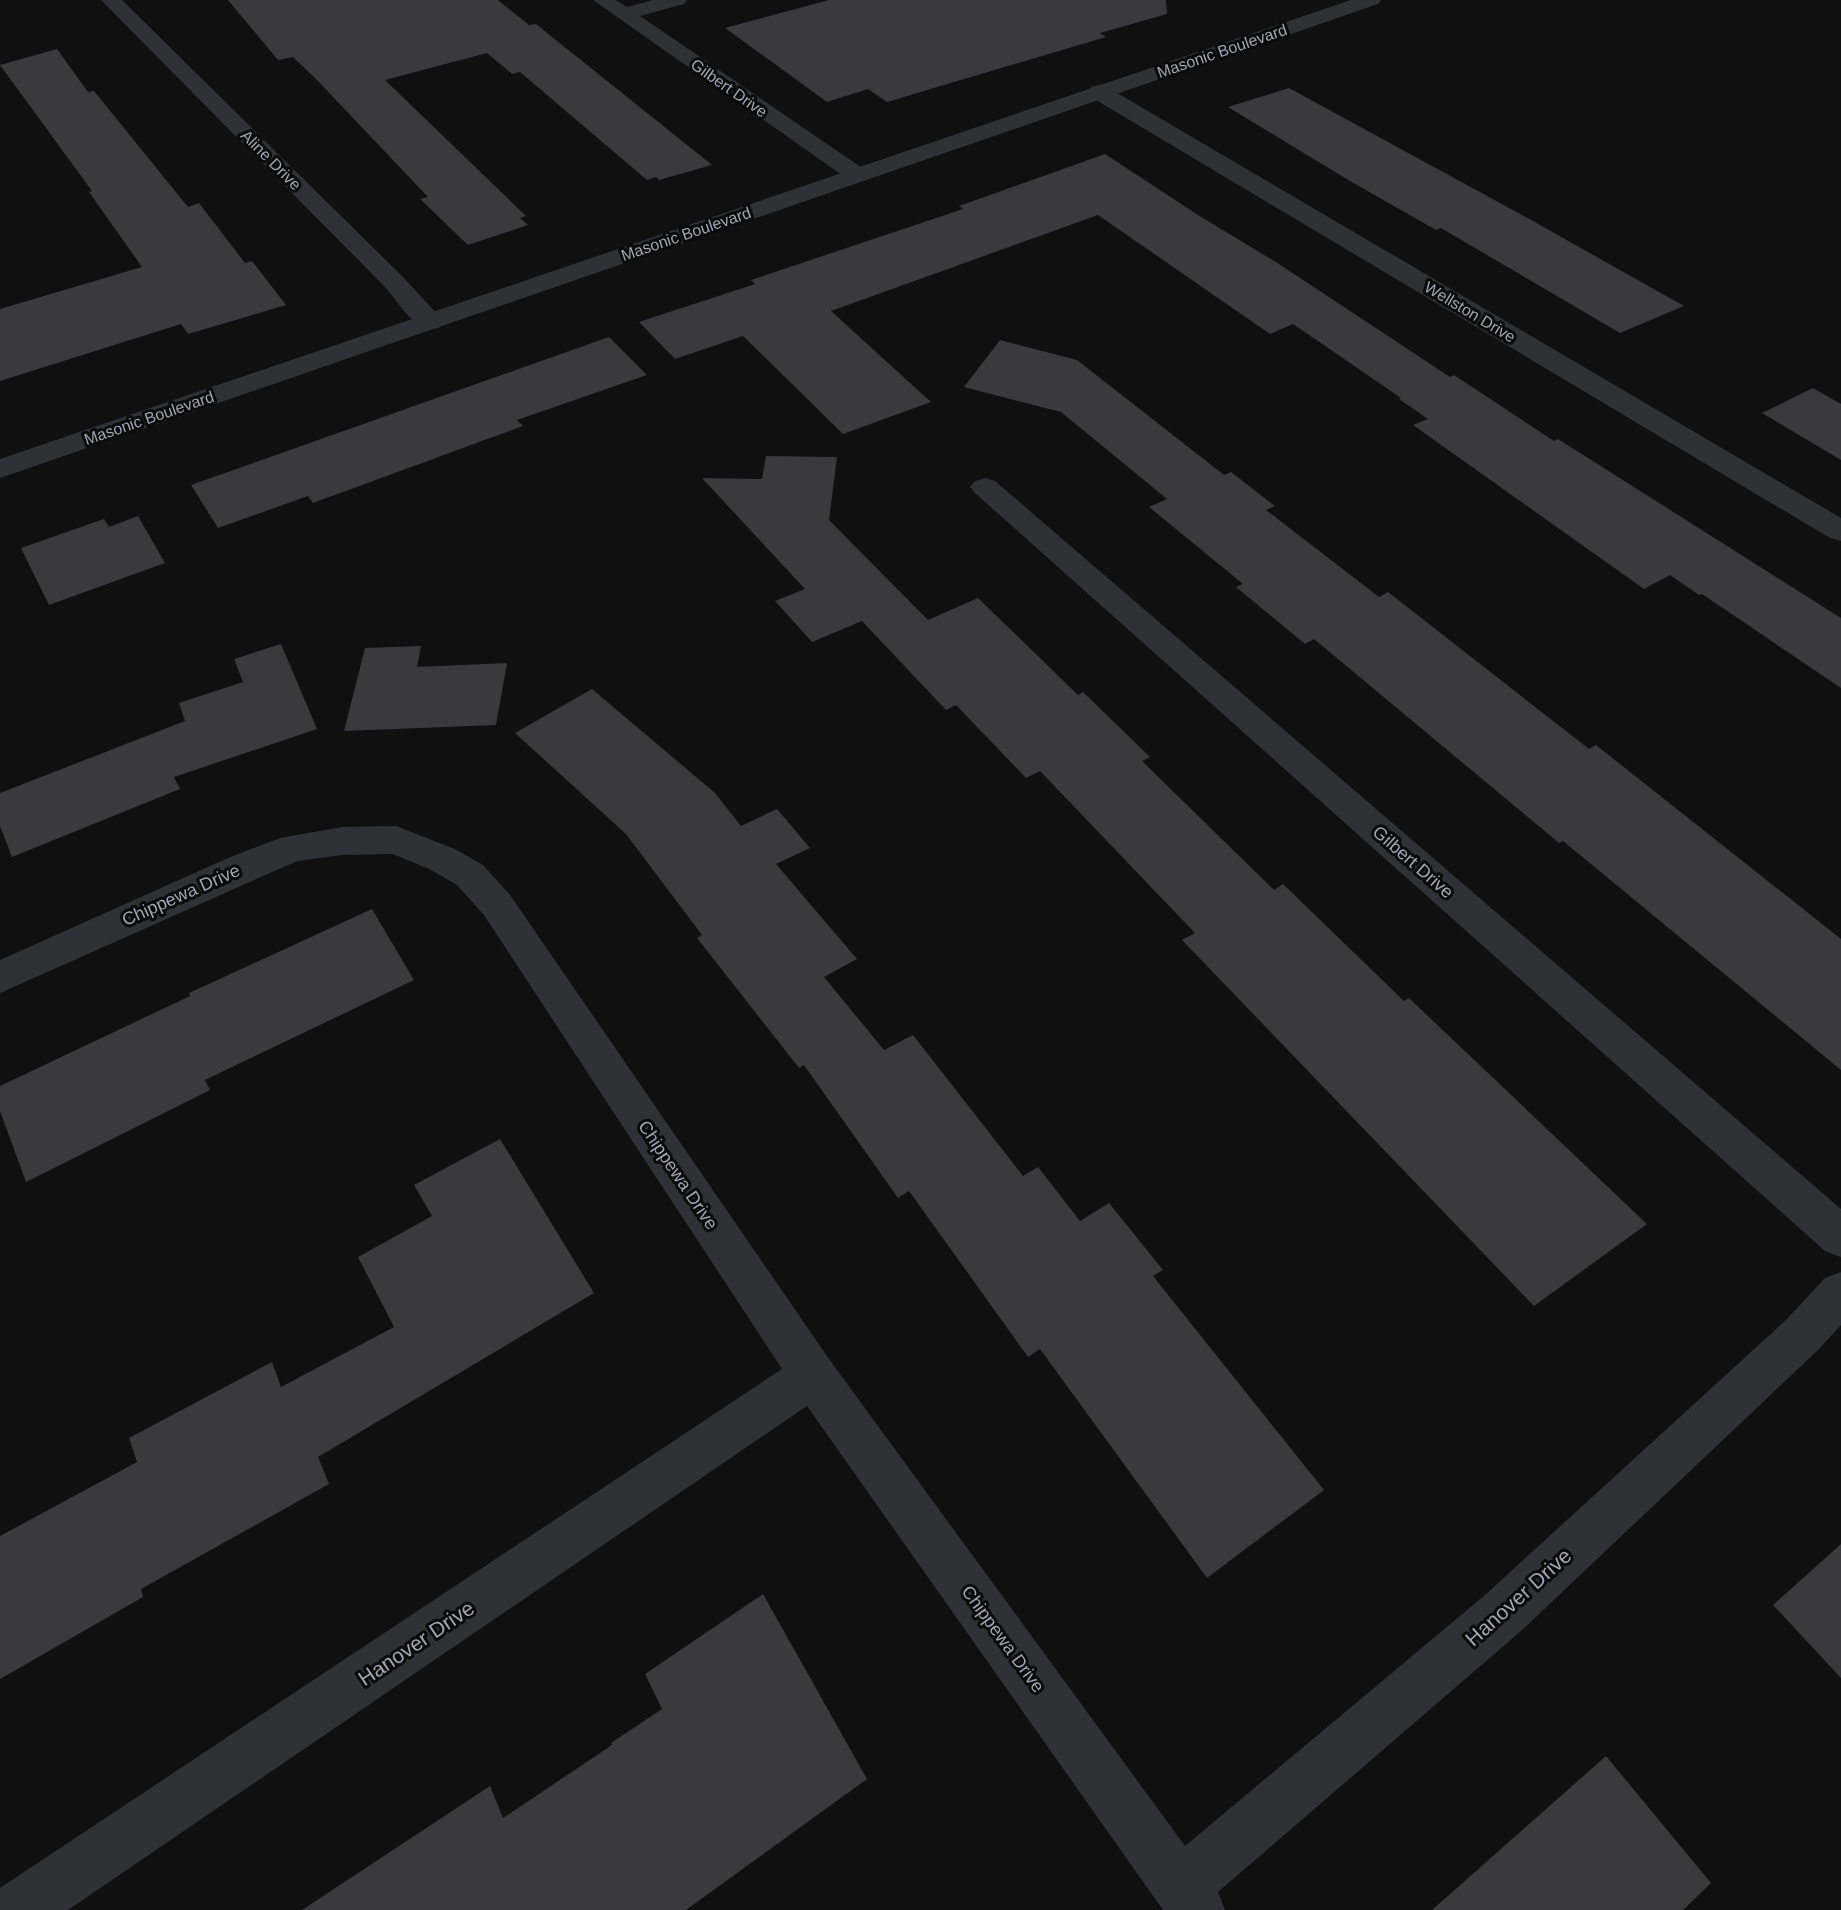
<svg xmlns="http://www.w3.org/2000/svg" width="1841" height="1910" viewBox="0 0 1841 1910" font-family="Helvetica,sans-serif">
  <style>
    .building { fill: #39393e }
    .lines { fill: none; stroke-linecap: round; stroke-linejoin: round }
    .minor { fill: #303136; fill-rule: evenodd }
    .tertiary { fill: #303136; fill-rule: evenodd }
    .labels { text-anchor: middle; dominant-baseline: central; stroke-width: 6; stroke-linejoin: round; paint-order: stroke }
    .far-street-label { font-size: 16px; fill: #a0a5b3; stroke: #0b0b0c }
    .street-label { font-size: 18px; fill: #a0a5b3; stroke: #0b0b0c }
    .near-street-label { font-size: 21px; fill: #a0a5b3; stroke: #0b0b0c }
  </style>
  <rect width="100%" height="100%" fill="#101011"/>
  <path class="building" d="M228,0h270l31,25 7,-1 176,141 -53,15 -3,-3 -9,3 -127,-108 -8,2 -25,-21 -102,27 141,136 -6,2 8,7 -60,20 -48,-46 8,-2 -112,-118 -23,-22 -15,3z
    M829,0h337l1,14 -67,19 6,4 -219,65 -19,-13 -41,13 -102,-74z
    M57,49l31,43 6,-1 94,116 11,-4 46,60 7,-2 34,44 -98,29 -7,-10 -181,57v-72l142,-42 -53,-75 3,-1 -92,-126z
    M1289,88l233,127 162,91 -64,27 -179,-105 -5,2 -86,-49 -122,-74z
    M1105,154l93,61 81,49 171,113 4,-2 100,66 4,-2 283,179v70l-139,-94 -3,1 -29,-20 -26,14 -231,-164 15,-6 -29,-20 2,-1 -108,-74 -23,10 -172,-119 -267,96 100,91 -88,32 -100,-98 -68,23 -36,-37 116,-38 -4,-4 212,-71 -4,-3z
    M609,337l38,38 -130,45 6,6 -210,77 -5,-7 -90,32 -27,-43z
    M1000,340l77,20 147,115 7,-3 44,34 -9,4 113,87 9,-5 201,157 7,-4 245,194v131l-278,-229 -4,2 -245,-204 -9,5 -69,-57 7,-3 -94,-77 18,-8 -106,-87 -97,-25z
    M1813,388l28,16v56l-79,-47z
    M766,456l71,1 -8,63 99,100 50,-22 100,97 5,-3 67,65 -8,4 132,129 9,-6 121,117 5,-3 238,226 -113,82 -352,-366 13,-7 -155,-162 -14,7 -70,-73 -10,5 -84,-89 -50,21 -37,-41 30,-12 -103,-111 60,1z
    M138,516l27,47 -116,42 -28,-57 83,-29 5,8z
    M281,644l36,85 -143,48 6,12 -168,68 -12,-31v-33l185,-72 -6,-18 64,-21 -9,-23z
    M421,646l-4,21 90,-4 -11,62 -152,6 21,-83z
    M592,689l123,104 26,33 36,-17 33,39 -34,16 81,95 -33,18 60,73 29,-15 110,141 15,-9 42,54 29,-18 54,67 -10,6 171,214 -117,88 -167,-229 -12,8 -119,-166 -11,7 -94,-133 -5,3 -102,-130 5,-3 -76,-101 -111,-101z
    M372,909l42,71 -209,100 5,10 -184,92 -26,-71v-25l190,-90 -1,-3z
    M500,1139l94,154 -276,164 11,27 -188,105 2,8 -143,82v-143l137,-74 -8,-24 143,-76 9,25 113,-60 -36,-70 74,-41 -18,-31z
    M1841,1544v134l-68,-73z
    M763,1594l104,185 -181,131h-384l188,-124 13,32 109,-73 -1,-2 51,-34 -17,-35z
    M1606,1756l105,127 -28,27h-251z"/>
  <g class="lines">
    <path class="minor" d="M101,0h21l282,278 35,38 4,6 -4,6c-23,5 -39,-23 -53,-40z
      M593,0h23l11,7 27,-7h33l-3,4 -44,12 225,154 4,5 -4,5h-16z
      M1099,85l8,2 734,431v23l-11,-3 -739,-441 -3,-5 3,-5z
      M985,478l10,3 846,728v48l-16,-6 -850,-758 -5,-6 5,-6z
      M396,826l59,23 28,16 27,30 319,464 356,487 300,-251 302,-276 38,-41 16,-6v53l-22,24 -298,282 -303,261 7,18h-62l-356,-504 -739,504h-68v-22l782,-519 -298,-454 -27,-30 -28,-16 -36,-15 -51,1 -45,6 -297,132v-33l228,-102 52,-20 62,-11z"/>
    <path class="tertiary" d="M1351,0h30l-3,4 -1378,474v-19z"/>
  </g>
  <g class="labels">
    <g class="far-street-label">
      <text transform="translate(1222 51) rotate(-19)">Masonic Boulevard</text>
      <text transform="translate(729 88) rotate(35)">Gilbert Drive</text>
      <text transform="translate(271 160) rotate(45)">Aline Drive</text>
      <text transform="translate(686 234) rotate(-19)">Masonic Boulevard</text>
      <text transform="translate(1470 312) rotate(31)">Wellston Drive</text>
      <text transform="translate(149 418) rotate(-19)">Masonic Boulevard</text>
    </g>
    <g class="street-label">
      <text transform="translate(1413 862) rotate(41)">Gilbert Drive</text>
      <text transform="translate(181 895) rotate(-24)">Chippewa Drive</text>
      <text transform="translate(678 1175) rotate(56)">Chippewa Drive</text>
      <text transform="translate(1003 1639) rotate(54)">Chippewa Drive</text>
    </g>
    <g class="near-street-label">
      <text transform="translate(1518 1597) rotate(-42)">Hanover Drive</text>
      <text transform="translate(416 1643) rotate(-34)">Hanover Drive</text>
    </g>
  </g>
</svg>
